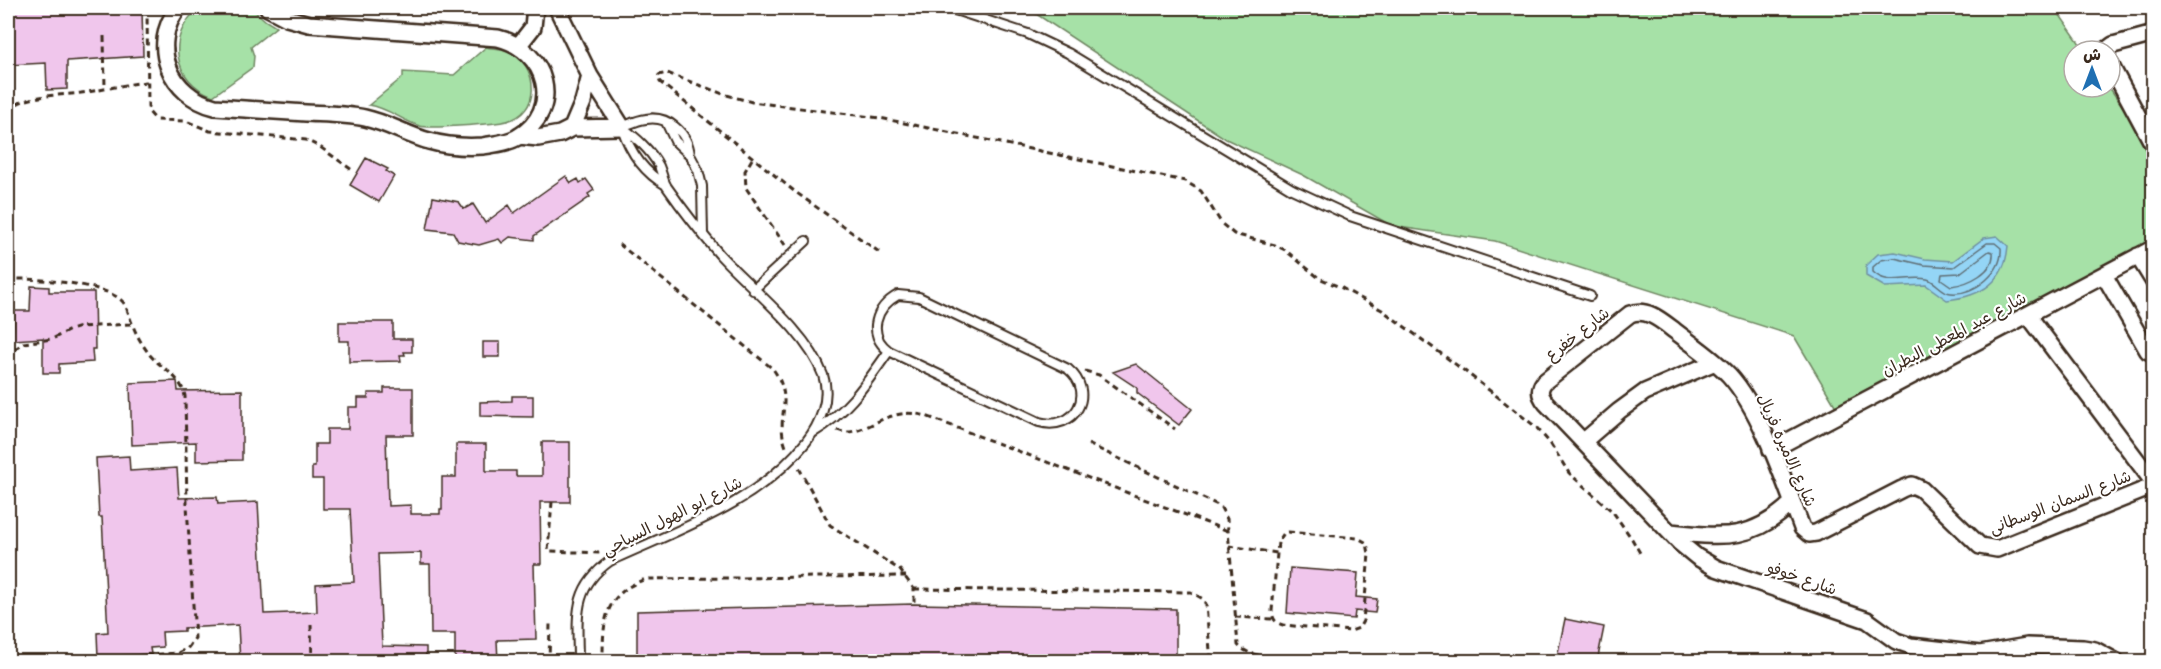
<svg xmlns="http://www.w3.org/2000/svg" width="2161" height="669" viewBox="0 0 2161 669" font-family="'Shantell Sans','Playpen Sans Arabic',sans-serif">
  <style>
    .green { fill: #a6e1a7; stroke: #708662; stroke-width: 1.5 }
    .water { fill: #94d5f6; stroke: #7091a0; stroke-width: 1.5 }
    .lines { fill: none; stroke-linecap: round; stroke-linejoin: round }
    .shore { stroke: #5f6e74; stroke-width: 1.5 }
    .building { fill: #f0c6ec; stroke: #3b2a1e; stroke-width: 1.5 }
    .service-casing { stroke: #3b2a1e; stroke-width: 12 }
    .minor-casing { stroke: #3b2a1e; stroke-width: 20 }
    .path { stroke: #3b2a1e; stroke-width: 3; stroke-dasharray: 6 4.5; stroke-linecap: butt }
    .service { stroke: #fff; stroke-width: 8 }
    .minor { stroke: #fff; stroke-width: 15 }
    .labels { text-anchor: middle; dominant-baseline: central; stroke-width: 4.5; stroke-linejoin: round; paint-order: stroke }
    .street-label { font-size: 16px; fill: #3b2a1e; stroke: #fff }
  </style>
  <rect width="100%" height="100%" fill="#fff"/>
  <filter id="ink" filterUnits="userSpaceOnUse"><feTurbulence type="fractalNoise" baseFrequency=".0167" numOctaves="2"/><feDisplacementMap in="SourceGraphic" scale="12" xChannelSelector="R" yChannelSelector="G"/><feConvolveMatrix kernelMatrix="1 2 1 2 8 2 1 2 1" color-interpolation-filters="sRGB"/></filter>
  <g filter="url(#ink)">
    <path class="green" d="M199,8h52l15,13 10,6 -25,20 3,9 -1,11 -40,29c-41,-15 -47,-61 -14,-88z
      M1027,8h1028l30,43h-11v36h35l44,63v99l-317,158 -42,-71 -299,-95 -103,-15 -89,-51 -77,-36z
      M486,47c9,2 19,1 27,6 26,17 27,60 -6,68 -11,3 -78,8 -87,5 -18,-5 -31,-18 -51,-21l34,-28v-5l51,3z"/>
    <path class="water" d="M1997,236l11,10c-3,37 -27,50 -61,54l-21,-15 -41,2 -19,-11v-11l12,-11 17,-2 30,7 28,2 31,-23z"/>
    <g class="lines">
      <path class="shore" d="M1987,243h8l6,5c2,24 -26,47 -50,45 -9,0 -15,-12 -24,-14 -20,-4 -39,8 -54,-7v-5l8,-7 13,-2 30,7 30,2z
        M1989,251l4,1c2,20 -25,32 -42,34l-10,-7 1,-5 18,-1z"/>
    </g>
    <path class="building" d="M8,8h134l1,48 -76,5v28l-20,1 -1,-27 -38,2z
      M366,158l22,11 -2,2 8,5 -15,26 -29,-17z
      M566,176l5,7 7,-4 2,4 6,-4 8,11 -6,4 2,3 -56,39v4l-24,-3 -8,6 -3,-4 -20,6 -21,-4 -5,-9 -26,-3 6,-32 26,5 5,7 9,-5 12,19 24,-18 5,8z
      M31,286l18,1v5h45l1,57h-3l1,13 -34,2v9h-16v-35l-30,2 1,-29h16z
      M339,322h54v17h19v13h-8l1,3h-5l1,6 -52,1v-21h-10z
      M483,342h17v15h-17z
      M1136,364l56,45 -13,16 -42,-32v-5l-24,-16z
      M177,381l1,10 64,-1v70l-46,1v-19l-64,3 -2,-62z
      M384,388h29v47h-27l2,71 23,-1v9h29v-5h2v-32h14v-33h30v27h30v5h26v-34h28v60h-30l1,62h-7l2,75 -39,1 1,22h-43v-28h-24l-1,-70h-9v-11l-43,1 4,92 44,1v15h-186l-2,-37 -54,3v3l-22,1 1,15 -13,1 1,6 -53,3 -1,-24 11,-1 -6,-115h-3l-3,-59 33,-2 1,15 47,-3 2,30 38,-1 1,7 40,-2 6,112 53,-2 -1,-28 38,-2 -4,-73h-27v-30h-11v-12h3v-23h12v-15h21v-22h10v-9h10v-5h16z
      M512,396h21v21l-53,-1v-14l32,-1z
      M1290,568l68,5 -2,24 21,2 -2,14 -20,-2 -1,8 -67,-6z
      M914,604l262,5v53h-539v-51z
      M1565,619l39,8 -7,35h-41z"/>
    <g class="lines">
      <defs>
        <path id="service" d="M949,8l79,26 40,19 224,136 58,27 240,80
          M666,122l9,19 15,14 8,15 4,16 1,48
          M622,127c8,-3 15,-7 24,-8 22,-4 42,14 44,36
          M622,128c8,24 21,44 44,57
          M753,290l53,-49
          M898,295l21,2 149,72c29,24 7,63 -29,53l-150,-71c-23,-17 -13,-44 9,-56z
          M814,432c34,-20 53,-50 75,-81
          M578,662c0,-44 -7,-73 32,-101 69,-32 147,-57 196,-119 14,-18 25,-43 17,-67 -17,-45 -71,-85 -103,-120 -18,-21 -37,-45 -53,-68 -4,-6 -5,-14 -8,-21 -9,-17 -23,-28 -37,-39"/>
        <path id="minor" d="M178,8c-29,38 -8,88 37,99 31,2 61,4 91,6 20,1 40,1 59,5 23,5 42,17 64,23 17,5 37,6 54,5 12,-2 25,-3 35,-9 46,-28 29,-87 -20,-99l-189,-14 -22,-6 -19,-10
          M557,8l33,68 32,51
          M519,45l14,-18 2,-19
          M2105,51l8,-6 41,-11
          M2110,64l44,82
          M572,128l11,-26 7,-26
          M519,136l19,2 22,-4 12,-6 50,-1
          M2138,256l16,26
          M2104,275l44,76
          M2028,315l126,168
          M1584,441l35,-30 26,-19 70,-30
          M1771,450l383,-202
          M1670,532c52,5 81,10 122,-29
          M2117,662l-22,-12 -12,-2 -56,-2 -47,8 -69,-8 -15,-5 -29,-21 -151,-52 -19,-11 -17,-14 -134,-140c-6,-7 -8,-13 -2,-21l86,-68c17,-7 33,8 45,17 18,14 38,27 54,44 32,35 56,108 73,153l7,6 7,-1 86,-44 10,-4 9,4 59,57 17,3 157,-63"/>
      </defs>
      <use href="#service" class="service-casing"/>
      <use href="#minor" class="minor-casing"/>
      <path class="path" d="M147,8l1,99 1,5 7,8 30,1 24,10 96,9 14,7 32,23
        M104,36l1,52
        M8,109c22,-15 47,-13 73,-16 22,-3 44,-9 66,-11
        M752,159l-7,12 1,17 39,57
        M619,244l154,125c23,32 1,47 13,78
        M879,252l-85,-61 -134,-109 -2,-5 1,-2 8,-2 56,21 29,8 128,16 305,63 16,10 21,33 12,10 41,11 10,5 34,28 23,10 40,22 84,62 70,55 14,16 19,30 44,39 19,27 8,14
        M8,279c24,-1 99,4 115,23 5,7 6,14 9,21 4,12 11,23 18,32 13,15 30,20 35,41l2,109 8,133 -8,11 -10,4 -75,6 -5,3
        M1085,371l14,4 76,54
        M8,390l1,-30 5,-10 9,-7 29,-4 18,-9 10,-3 51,-3
        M837,430c18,8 38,-10 55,-14 12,-4 23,-3 34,0l302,115
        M1088,444l132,62 7,13 11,126c10,12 26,8 40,17
        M799,468l31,57 70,45 14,19v15
        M552,502l-4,49 54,2
        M1288,532l70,6 9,5 2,11 -6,67 -4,7 -8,3 -68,-6c-9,-3 -10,-6 -11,-14l6,-69 6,-9z
        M1229,546l48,7
        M914,589l277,3 12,7 3,6 5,57
        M1235,617l37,2
        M311,625l1,37
        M549,662l1,-38
        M603,662c0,-40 0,-68 43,-83l260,-3"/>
      <use href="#service" class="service"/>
      <use href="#minor" class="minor"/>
    </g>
  </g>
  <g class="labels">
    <g class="street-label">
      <text transform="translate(1577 334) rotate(-38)">شارع خفرع</text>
      <text transform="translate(1954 334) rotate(-28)">شارع عبد المعطى البطران</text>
      <text transform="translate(1787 450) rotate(66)">شارع الاميره فريال</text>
      <text transform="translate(2060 502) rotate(-21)">شارع السمان الوسطانى</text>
      <text transform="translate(672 516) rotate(-27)">شارع ابو الهول السياحي</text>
      <text transform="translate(1802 578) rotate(19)">شارع خوفو</text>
    </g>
  </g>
  <rect width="2161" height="669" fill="none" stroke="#fff" stroke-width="30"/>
  <rect x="15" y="15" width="2131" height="639" fill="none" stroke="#3b2a1e" stroke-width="2" filter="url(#ink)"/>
  <g transform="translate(2092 69)"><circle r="28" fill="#ffffff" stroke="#b1aaa5" stroke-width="1.5"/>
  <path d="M0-4.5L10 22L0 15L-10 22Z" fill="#1f6fb2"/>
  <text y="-9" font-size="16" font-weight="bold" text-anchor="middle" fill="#3b2a1e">ش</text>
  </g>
</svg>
